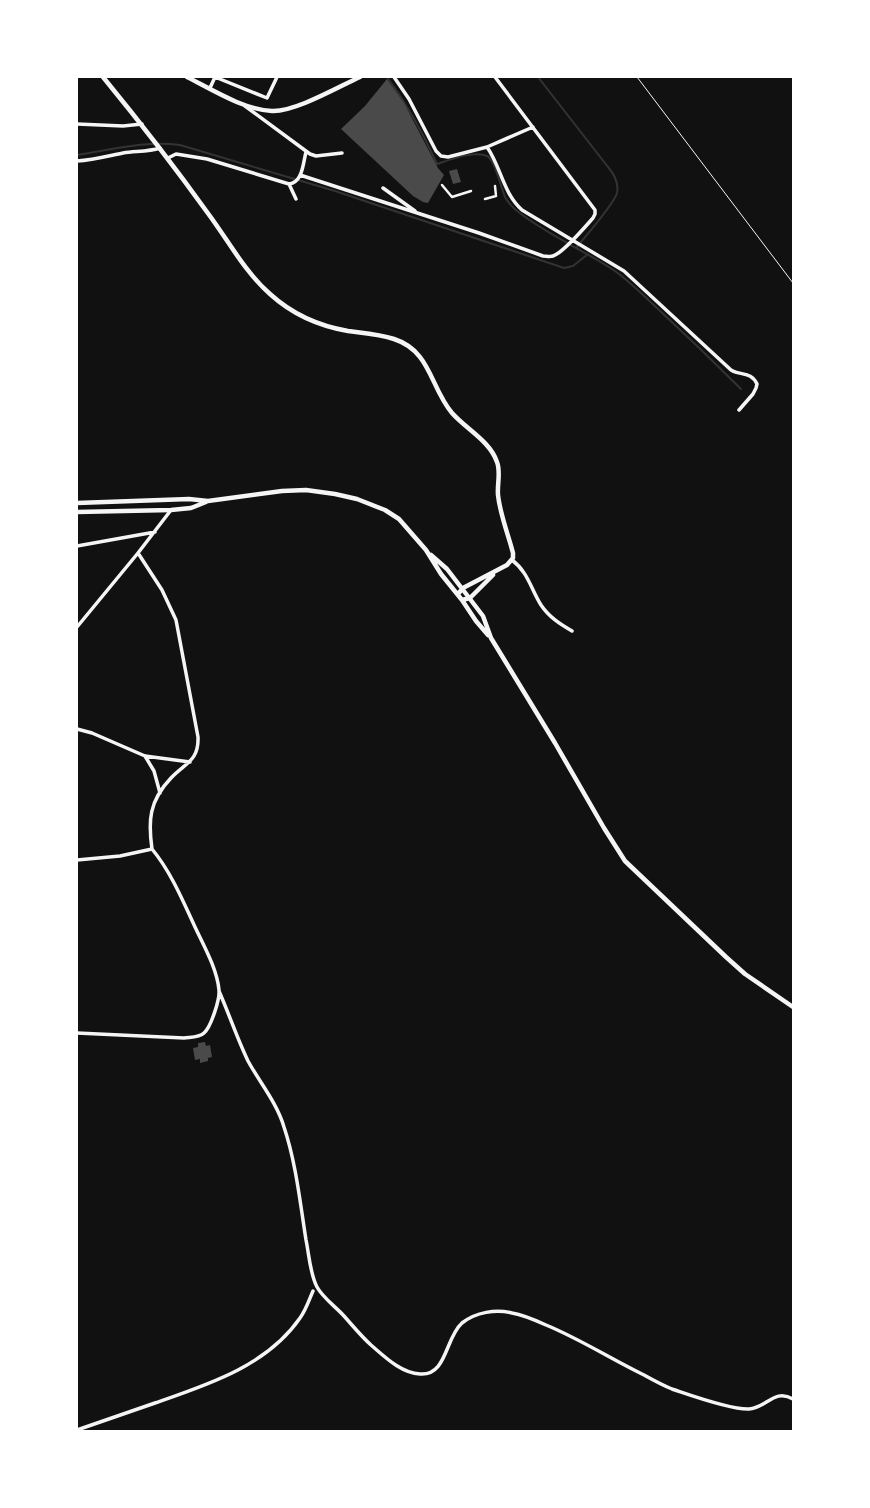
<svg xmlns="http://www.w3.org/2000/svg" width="870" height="1508" viewBox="0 0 870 1508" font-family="Lato,sans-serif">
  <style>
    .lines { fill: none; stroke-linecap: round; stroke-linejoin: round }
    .stream { stroke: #333; stroke-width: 2 }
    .building { fill: #4a4a4a }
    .path { stroke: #f5f5f5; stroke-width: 1 }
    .pedestrian { stroke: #f5f5f5; stroke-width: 2.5 }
    .minor { stroke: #f5f5f5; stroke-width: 3.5 }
    .tertiary { stroke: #f5f5f5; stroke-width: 4.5 }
  </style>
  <rect width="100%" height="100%" fill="#111"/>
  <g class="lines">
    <path class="stream" d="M387,77c20,27 36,56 50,87 12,-4 38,-14 50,-8 8,3 14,32 18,41 4,7 10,13 16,17 29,22 64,37 94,57 15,11 29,25 43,38 28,26 56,53 83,80
      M538,77l70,90c6,7 11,16 9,26 -3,11 -32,44 -41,55
      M77,155c33,-5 70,-15 103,-10l155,46 229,77 9,-2 15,-12"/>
  </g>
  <path class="building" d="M387,79l17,24 34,65 6,7 -16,28 -5,-1 -10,-6 -72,-67 24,-23z
    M457,169l4,13 -8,2 -4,-13z
    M205,1042l1,4 4,-1 2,12 -4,1v3l-8,2v-4l-5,1 -2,-12 5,-1v-4z"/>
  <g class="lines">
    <path class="path" d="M637,77l156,206"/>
    <path class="pedestrian" d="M442,185l10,12 19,-6
      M485,199l11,-3 -1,-10"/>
    <path class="minor" d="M215,77l52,21 10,-21
      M394,77l15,22 27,52 5,5 7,1 39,-10 46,-20
      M210,88l5,-11
      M245,106l65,48 6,2 26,-3
      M77,124l46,2 19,-2
      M487,147c14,20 16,46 35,63l102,61 107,99c10,6 20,1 26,14l-1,4 -3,6 -14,16
      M168,158l8,-4 31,5 82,25c14,-2 14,-21 17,-32
      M77,161c16,-1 31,-5 46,-8 13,-2 25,-1 37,-5
      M300,175l179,58 64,23c3,0 7,1 10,0 10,-3 32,-29 40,-38l2,-4v-4l-100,-133
      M289,184l7,15
      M383,188l32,23
      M77,546l78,-14
      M138,553l24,37 14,30 22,117c1,24 -13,26 -27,41 -22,23 -23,43 -19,71
      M512,560c16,12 19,29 29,45 8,12 19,19 31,26
      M77,627l61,-74 33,-43
      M77,729l15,4 53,23 45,6
      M145,756l9,15 6,22
      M77,860l43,-4 32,-7
      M219,991c10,23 18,47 29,70 12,22 29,42 36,66 12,36 16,75 22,113 3,14 4,34 11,47 6,11 19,20 27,29 9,10 17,20 27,29 14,12 30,28 49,29 27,2 25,-36 42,-51 14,-11 34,-14 50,-10 12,2 23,7 34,12 34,14 65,34 98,50 9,5 18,10 28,14 18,6 59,21 77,20 18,-1 25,-21 44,-10
      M77,1033l107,5c6,-1 15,0 20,-5 7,-6 16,-34 15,-43 -2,-21 -15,-44 -24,-63 -12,-26 -24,-55 -43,-78
      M77,1430c26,-9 52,-18 78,-27 52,-18 112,-37 145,-85 6,-8 9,-18 13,-27"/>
    <path class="tertiary" d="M103,77c36,44 71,89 104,135 21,28 37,59 63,82 22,20 49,32 78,37 15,2 31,3 46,8 37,12 36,48 58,74 14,16 38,28 45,49 4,10 0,22 1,33 2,19 10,39 15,58v5l-6,7 -44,23 -5,6
      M187,77c24,12 57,33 85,34 23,1 66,-24 88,-34
      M77,503l112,-4 19,2 74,-10 24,-1 29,4 22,5 28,11 14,9 27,31 15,24 21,26 14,21 12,14
      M77,512l94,-2 20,-2 15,-6
      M431,555l16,14 36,47 8,22 64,105 49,85 21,33 101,96 19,17 48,33
      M462,600l8,-2 23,-23"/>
  </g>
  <rect width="870" height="1508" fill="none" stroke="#ffffff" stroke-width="156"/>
</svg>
